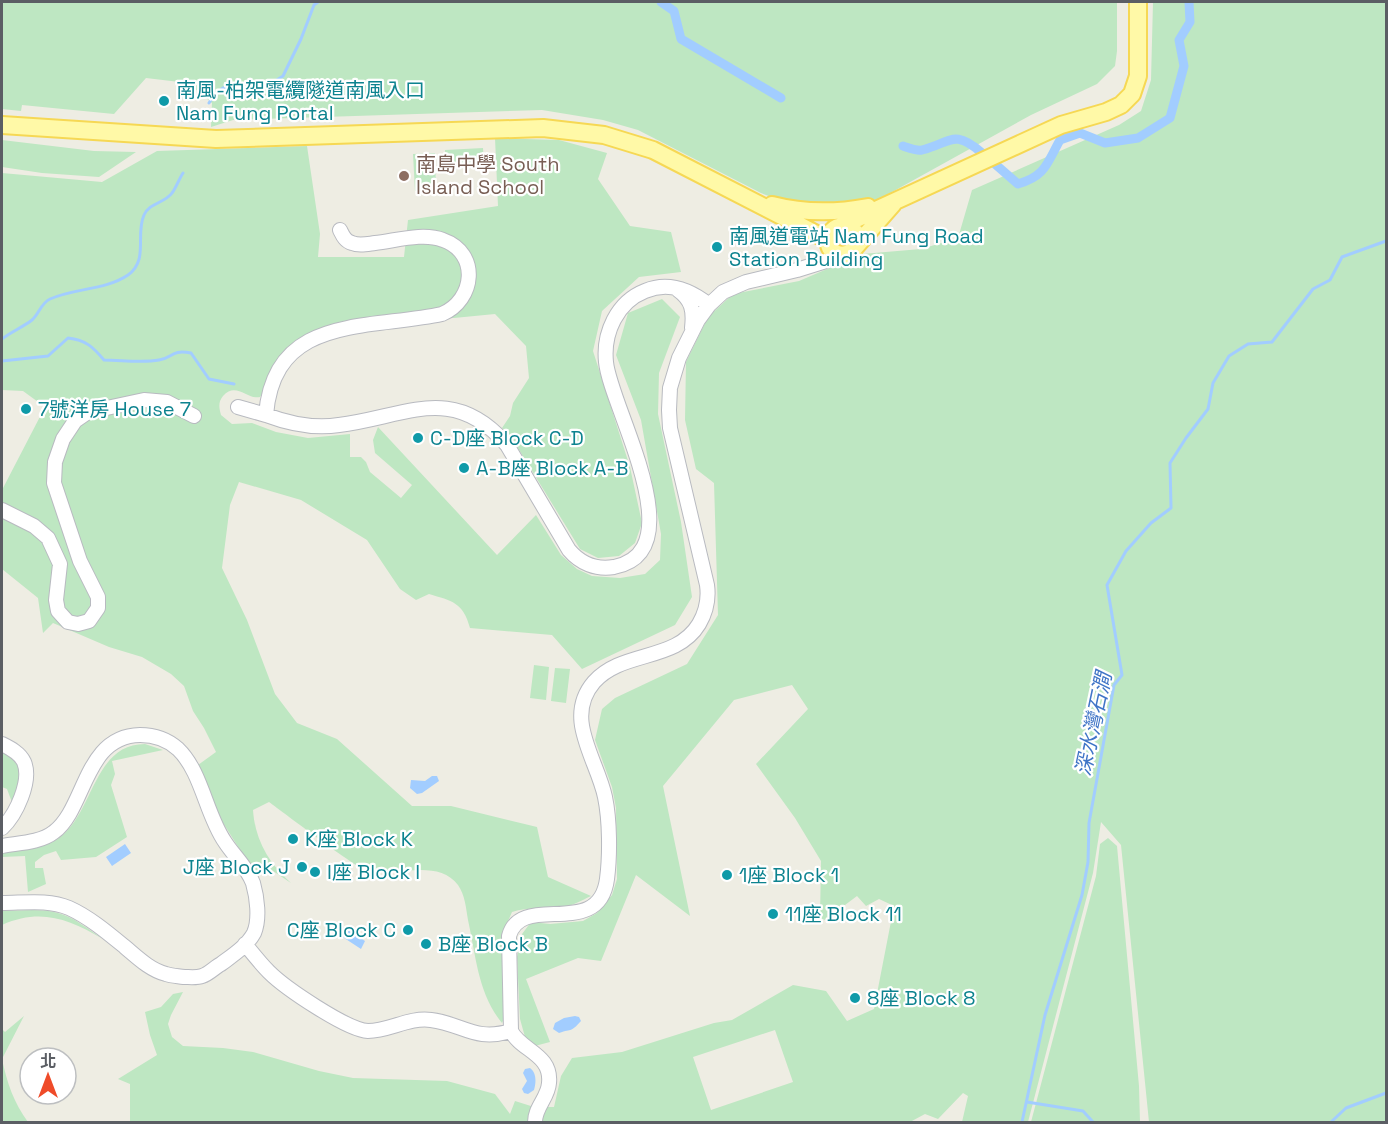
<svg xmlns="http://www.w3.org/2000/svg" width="1388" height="1124" viewBox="0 0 1388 1124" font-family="'Space Grotesk','Noto Sans TC',sans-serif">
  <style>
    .green { fill: #bee7c2; fill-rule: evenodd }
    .water { fill: #a2cdff }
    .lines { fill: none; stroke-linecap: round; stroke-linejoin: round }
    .stream { stroke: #a2cdff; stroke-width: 3 }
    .canal { stroke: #a2cdff; stroke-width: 9 }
    .minor-casing { stroke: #b8bac0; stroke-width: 16 }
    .major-casing { stroke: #f6d854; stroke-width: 20 }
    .minor { stroke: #fff; stroke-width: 14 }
    .major { stroke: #fff9a7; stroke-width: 16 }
    .culture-dot { fill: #0f9aa8; stroke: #fff; stroke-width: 2 }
    .education-dot { fill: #8d6e63; stroke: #fff; stroke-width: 2 }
    .labels { text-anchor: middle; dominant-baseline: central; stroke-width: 4.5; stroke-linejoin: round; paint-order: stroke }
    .culture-label { font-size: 20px; fill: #0d838f; stroke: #fff; text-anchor: start }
    .education-label { font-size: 20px; fill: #785e54; stroke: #fff; text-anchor: start }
    .water-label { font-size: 21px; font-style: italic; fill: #4075c7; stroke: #fff }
  </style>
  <rect width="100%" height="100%" fill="#eeede3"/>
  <path class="green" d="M2,2h1115v49l-2,15 -18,18 -66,31 -157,87 -57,5 -21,-7 -1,2 -16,-2 -18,-7 -123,-63 -35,-10 -61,-10 -309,10 -22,7 1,-24 -24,-20 -42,-5 -32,36 -92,-9 -1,6 -19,-2z
    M1153,2h233v1120h-237l-28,-277 -20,-23 -8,51 -65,249h-66l6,-26 -5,-3 -25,26 -13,-5 -15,8h-780v-38l-12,-5 39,-24 -7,-20 -5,-23 16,-5 12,-13 10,-2 -12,23 -3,9 4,13 11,9 40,2 30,4 66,19 34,7 94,3 48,13 15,20 5,-13 19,6h20l7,-31 11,-18 50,-6 92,-29 18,-3 61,-35 33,6 21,30 27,-12 20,-103 -15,-7 -13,7 -9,-10 -32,24 -5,-2 1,-57 -26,-43 -39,-54 52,-55 -16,-24 -58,15 -71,86 27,130 -54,-41 -35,86 -23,-3 -52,21 24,63 -19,5 -6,-10 -5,-18 -3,-62 5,-23 9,-12 19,2 33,-3 14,-8 15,-18 5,-16 -1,-71 -4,-21 -17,-47 7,-31 13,-11 72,-34 31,-49 -4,-132 -18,-14 -11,-49 1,-58 22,-45 25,-23 66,-13 63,-27 59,-5 37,-11 14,-48 147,-65 22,-14 10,-31zM775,1030l18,52 -82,28 -18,-53z
    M495,138l64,2 48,13 -9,26 32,47 41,6 10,40 -42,5 -37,34 -9,40 37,116 12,56 -7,20 -16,13 -21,2 -18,-9 -67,-109 -11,-12 8,-12 3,-13 16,-25 -3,-32 -31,-32 -41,4 -24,-1 -105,10 -29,13 -20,22 -9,24 -7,11c-13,3 -24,-16 -37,-1 -5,6 -4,12 -2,19l11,9 20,-1 24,9 32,6 42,-4v23h11l5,5 4,10 31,26 11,-13 -37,-32 -2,-13 5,-13 119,128 39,-40 25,40 16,14 15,7 28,2 25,-4 15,-14 1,-26 -20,-114 -25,-65 12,-42 34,-14 18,18 -21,56 -1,41 23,108 11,75 -17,28 -93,44 -30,-34 -82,-7c-7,-26 -18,-27 -41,-34l-13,6 -16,-11 -33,-49 -66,-40 -62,-18 -9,23 -8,63 25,52 28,74 22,29 40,16 75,67h39l86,21 11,50 43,19c-10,5 -20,10 -31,12 -17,2 -31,-2 -48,4l-10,23 4,68v11l-4,9c-24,-29 -26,-67 -34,-103 -2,-12 -3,-25 -10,-35 -19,-26 -61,-10 -87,-12 -10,-1 -88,-61 -102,-71l-16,8c2,30 16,54 38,73l-21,-14 -15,5 -35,-56 -22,-53 18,-13 -12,-24 -11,-17 -9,-25 -13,-12 -29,-17 -33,-10 -56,-24 -10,10 -5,-35 -36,-29v-79l43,-83 -22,-16 -21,-1v-217l100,9 55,-31 150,-5 13,88 -2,23h86l4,-37 90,-14z
    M2,140l92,11 42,1 -37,25 -57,-4 -40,-6z
    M483,148l1,19 -38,2 -1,-19z
    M435,153l1,37 -21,1 -2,-37z
    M534,665l15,2 -3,33 -16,-2z
    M555,668l15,1 -4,34 -15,-2z
    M145,744l18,6 -51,11 3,13 -4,11 16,52 -31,20 -35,3 -5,-9 -12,4 -9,7v6h8l3,16 -18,8 -3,-36 -23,1v-4c19,-4 41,-4 57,-15 35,-25 34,-94 86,-94z
    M2,750c26,16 18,30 11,55l-6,-16 -5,-2z
    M1108,838l9,8 22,240 1,36h-109l65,-246 4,-32z
    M2,911c18,0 38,-3 56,2 16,4 31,17 45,26 -35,-20 -62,-31 -101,-14z
    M24,1016l-22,43c5,24 12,44 26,63h-26v-93l3,3z"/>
  <path class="water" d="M432,776h5l2,5 -17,12 -5,1 -7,-6 1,-8 14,1z
    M125,844l6,9 -19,13 -6,-9z
    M340,925l25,16 -4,8 -26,-17z
    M575,1016l4,1 2,4c-11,12 -8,7 -22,12l-6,-4 2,-6 9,-5z
    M530,1068c7,5 6,15 4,22l-6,4 -4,-1 -2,-4 5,-8 -4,-8 2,-4z"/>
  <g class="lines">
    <path class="stream" d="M209,103l5,-8 9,-7 11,-2 16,6 10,-1 23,-15 18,-37 13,-34 4,-3
      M2,339c9,-7 21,-12 30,-19 7,-6 9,-17 18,-21 25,-11 56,-9 78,-24 21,-15 7,-40 16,-60 5,-12 21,-12 28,-22 4,-5 7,-14 11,-20
      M2,361l46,-5 20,-18c18,2 25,9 36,22 17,0 38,3 55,0 14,-2 12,-11 32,-7l18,26 25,5
      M1027,1102l56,9 10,11
      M1022,1122l23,-107 37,-120 6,-33 1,-39 25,-138 8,-10 -15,-90 19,-34 25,-28 20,-15 -1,-45 16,-25 22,-29 5,-26 16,-27 19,-12 24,-2 41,-53 17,-9 12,-23 44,-16
      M1331,1122l15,-14 40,-15"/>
    <path class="canal" d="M661,2l13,9 7,28 100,59
      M903,146c6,2 13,5 19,4 29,-7 31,-22 60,3
      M995,164l23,20c28,-8 29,-21 42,-44l20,-7 25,10 33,-5 32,-20 14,-52 -5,-26 11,-18 -1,-20"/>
    <defs>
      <path id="minor" d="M340,230c3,6 5,11 12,13 7,3 15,1 23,0 20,-2 48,-11 68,-3 37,13 32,60 -1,74 -74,16 -168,0 -176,101 24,9 48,14 73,10 66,-8 114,-43 168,20l62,105c11,13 27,20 45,17 82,-16 -4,-160 -8,-205 -3,-29 11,-60 39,-71 24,-10 45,-1 64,14
        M678,290c14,10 16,21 14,38
        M238,407l28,8
        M2,510l32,16 14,12 12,26 -4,36 2,11 10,11 10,2 11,-3 9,-13v-11l-18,-36 -26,-78 1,-21 8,-23 12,-18 13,-9 56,-12 23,2 27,14
        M2,744c8,4 18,9 22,18 8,19 -8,53 -22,66
        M2,846c16,-3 38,-3 52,-14 32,-24 30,-96 86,-97 14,0 28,5 38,14 24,23 28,66 47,93 9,14 22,25 28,41 4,14 7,36 1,50 -7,13 -21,22 -33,31 -6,3 -12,10 -19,12 -5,2 -13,1 -18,1 -6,-1 -12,-1 -18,-3 -16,-4 -29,-17 -41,-27 -17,-14 -36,-30 -56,-39 -21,-9 -45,-5 -67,-5
        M245,944c8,10 16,20 24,28 16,16 78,58 99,59 21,0 41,-14 63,-11 32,4 44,22 80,11
        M535,1122c0,-15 13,-24 14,-39 3,-29 -28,-32 -38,-52l-2,-95c12,-45 90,5 98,-57 3,-23 3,-58 -2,-82 -8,-38 -42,-79 -11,-115 28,-32 82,-20 105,-58 7,-12 10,-25 8,-39l-37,-157 -1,-18 1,-22 9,-30 19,-38 11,-15 14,-13 23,-10 51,-12 48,-15"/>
      <path id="major" d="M2,125l214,14 327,-11 61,7 49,15 175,90
        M772,205c31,8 64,8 96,2
        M841,226l220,-101 45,-13 15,-7 11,-11 6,-18v-74
        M857,244l-1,-11 -10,-7c-27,-1 -21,37 4,27l43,-49"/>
    </defs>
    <use href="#minor" class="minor-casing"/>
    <use href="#major" class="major-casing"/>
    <use href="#minor" class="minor"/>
    <use href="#major" class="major"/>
  </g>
  <g class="culture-dot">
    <circle cx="164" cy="101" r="6"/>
    <circle cx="717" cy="247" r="6"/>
    <circle cx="26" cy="409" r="6"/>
    <circle cx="418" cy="438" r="6"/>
    <circle cx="464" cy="468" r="6"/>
    <circle cx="293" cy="839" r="6"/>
    <circle cx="302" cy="867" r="6"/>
    <circle cx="315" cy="872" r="6"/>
    <circle cx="727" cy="875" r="6"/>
    <circle cx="773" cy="914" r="6"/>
    <circle cx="408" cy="930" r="6"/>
    <circle cx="426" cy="944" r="6"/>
    <circle cx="855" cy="998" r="6"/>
  </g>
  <circle class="education-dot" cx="404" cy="176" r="6"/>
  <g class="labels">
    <g class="culture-label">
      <text x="176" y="90">南風-柏架電纜隧道南風入口<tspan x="176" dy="23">Nam Fung Portal</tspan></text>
      <text x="729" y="236">南風道電站 Nam Fung Road<tspan x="729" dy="23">Station Building</tspan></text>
      <text x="38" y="409">7號洋房 House 7</text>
      <text x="430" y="438">C-D座 Block C-D</text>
      <text x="476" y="468">A-B座 Block A-B</text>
      <text x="305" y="839">K座 Block K</text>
      <text x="290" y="867" text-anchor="end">J座 Block J</text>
      <text x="327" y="872">I座 Block I</text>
      <text x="739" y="875">1座 Block 1</text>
      <text x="785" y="914">11座 Block 11</text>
      <text x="396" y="930" text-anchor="end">C座 Block C</text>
      <text x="438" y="944">B座 Block B</text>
      <text x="867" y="998">8座 Block 8</text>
    </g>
    <g class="education-label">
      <text x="416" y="164">南島中學 South<tspan x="416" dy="23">Island School</tspan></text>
    </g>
    <g class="water-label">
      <text transform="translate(1093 724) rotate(-78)">深水灣石澗</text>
    </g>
  </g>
  <rect width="1388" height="1124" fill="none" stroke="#5b5e64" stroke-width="6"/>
  <g transform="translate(48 1076)"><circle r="28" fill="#ffffff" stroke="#bdbfc1" stroke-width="1.5"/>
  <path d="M0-4.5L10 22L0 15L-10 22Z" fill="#ef4b29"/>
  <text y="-9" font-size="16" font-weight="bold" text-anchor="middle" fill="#5b5e64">北</text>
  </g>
</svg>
